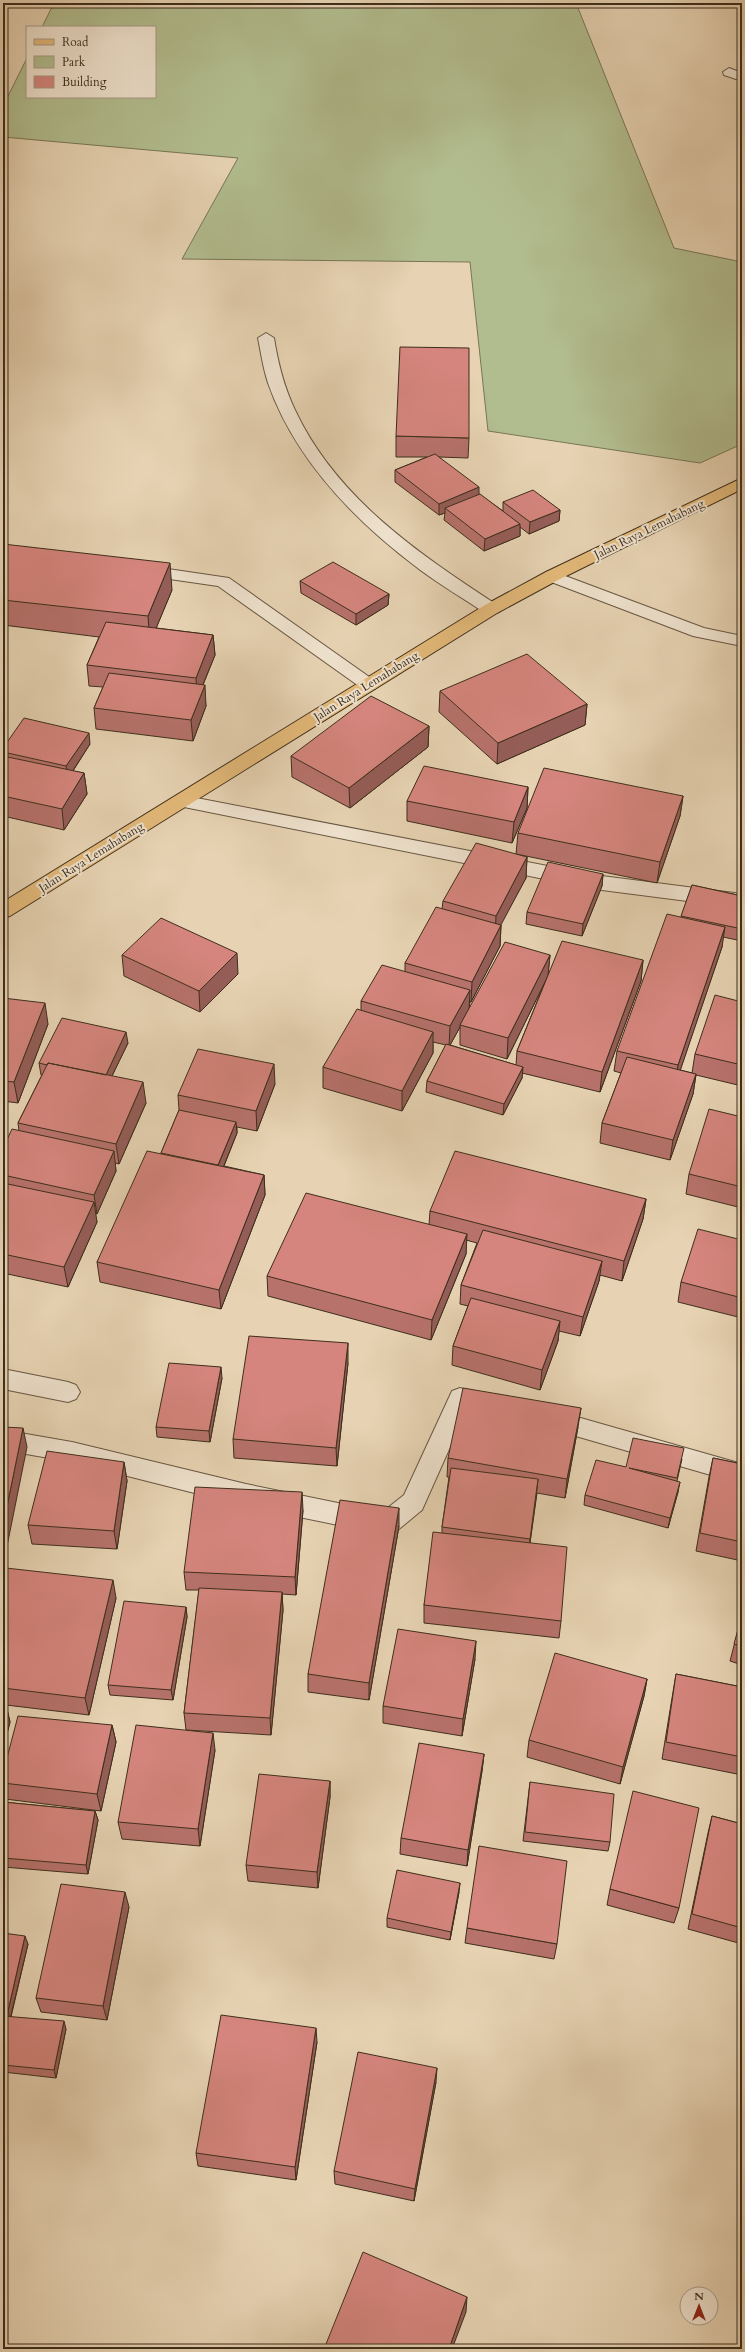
<svg xmlns="http://www.w3.org/2000/svg" width="745" height="2352" viewBox="0 0 745 2352" font-family="Cardo,serif">
  <style>
    .green { fill: #b2bd8f; stroke: #787656 }
    .lines { fill: none; stroke-linecap: round; stroke-linejoin: round }
    .service-casing { stroke: #685742; stroke-width: 2 }
    .minor-casing { stroke: #685742; stroke-width: 2 }
    .primary-casing { stroke: #3d2e1c; stroke-width: 2 }
    .service { fill: #efe2ce; fill-rule: evenodd }
    .minor { fill: #efe2ce; fill-rule: evenodd }
    .primary { fill: #e4ba7a; fill-rule: evenodd }
    .wall { fill: #b7726c; stroke: #3d2e1c; fill-rule: evenodd }
    .shaded-wall { fill: #955d58; stroke: #3d2e1c }
    .building { fill: #d5857d; stroke: #3d2e1c }
    .labels { text-anchor: middle; dominant-baseline: central; stroke-width: 4; stroke-linejoin: round; paint-order: stroke }
    .street-label { font-size: 12px; fill: #3d2e1c; stroke: #efe2ce }
  </style>
  <rect width="100%" height="100%" fill="#e7d3b3"/>
  <filter id="stains"><feTurbulence type="fractalNoise" baseFrequency=".005" numOctaves="4"/><feColorMatrix values="0 0 0 0 .2 0 0 0 0 .09 0 0 0 0 .02 0 0 0 .5 -.17"/></filter>
  <radialGradient id="worn" r=".72"><stop offset=".6" stop-color="#630" stop-opacity="0"/><stop offset="1" stop-color="#630" stop-opacity=".3"/></radialGradient>
  <path class="green" d="M54,3h522l98,245 68,14v182l-42,19 -212,-32 -18,-169 -288,-3 56,-101 -235,-21v-31l24,-48v39h128v-70h-113z"/>
  <g class="lines">
    <defs>
      <path id="service" d="M729,68l13,5v8l-18,-6 -1,-3z
        M141,565l88,13 146,103 3,4 -3,4h-12l-145,-103 -83,-12 -2,-4 2,-4z
        M552,571l152,57 38,8v10l-49,-10 -147,-56 -3,-4 3,-4z"/>
      <path id="minor" d="M266,333l8,5c4,25 10,49 21,72 41,88 124,144 202,195l3,4 -3,4h-12c-22,-15 -45,-28 -66,-44 -64,-48 -124,-109 -151,-186 -5,-15 -7,-30 -10,-45z
        M181,795l413,80 148,19v14l-148,-19 -420,-84 -2,-4 2,-4z
        M3,1369l65,13 8,3 4,7 -4,7 -8,3 -65,-13z
        M460,1388l38,10 4,7 -4,7 -8,3 -23,-6 -45,101 -23,19 -9,3h-18l-126,-26 -174,-44 -69,-12v-20l69,12 174,42 126,26h13l19,-15 48,-104z
        M549,1409l193,55v20l-201,-58 -4,-7 4,-7z"/>
      <path id="primary" d="M742,478v11l-184,91 -61,33 -487,303 -7,2v-16l482,-297 61,-33z"/>
    </defs>
    <use href="#service" class="service-casing"/>
    <use href="#minor" class="minor-casing"/>
    <use href="#primary" class="primary-casing"/>
    <use href="#service" class="service"/>
    <use href="#minor" class="minor"/>
    <use href="#primary" class="primary"/>
  </g>
  <path class="wall" d="M396,436l73,2 -1,20 -29,-1 40,37 24,17v-9l57,8 -1,11 -30,13 -9,-7v9l-36,15 -40,-31 1,-7 -6,2 -44,-33v-12l32,-13h-31z
    M3,544l169,46 -16,38 57,7 2,20 -12,30 3,21 -13,35 -97,-12 -2,-21 9,-21 -14,-1 -2,-21 12,-28 -96,-12z
    M300,581l89,13 -1,11 -32,20 -55,-32z
    M440,691l147,13 -2,21 -88,39 -58,-52z
    M429,726l-1,21 -78,61 -58,-31 -1,-21z
    M90,744l-17,27 11,2 3,21 -23,36 -61,-14v-68z
    M528,787l-1,21 -15,35 -105,-22v-20z
    M683,796l-3,20 -23,67 -141,-29 2,-21z
    M527,857l-1,21 -26,47h1l-1,21 -29,56h-1l-1,6 81,-53 -2,19 95,-14 -2,21 -41,111 -78,-19v5l-19,37 -77,-23 1,-11 19,-36 -13,-3v11l-31,58 -79,-23v-21l38,-56v-10l44,-29v-9l37,-54 1,-8zM545,982l-28,69 -1,14 -66,-20 10,-18v18l47,14z
    M603,874l-1,12 -20,50 -56,-12 1,-12z
    M692,885l50,11v45l-19,-4 -1,10 -42,123 12,3 3,-19 47,-52v84l-46,-11 -3,19 -23,66 -70,-17 2,-20 19,-50 -7,-2 3,-20 64,-134z
    M122,955l116,19 -38,38 -76,-36z
    M3,998l45,26 -30,79 -15,-2z
    M128,1043l-16,33 34,27 -27,61 -4,-1 1,8 -19,43h-2l2,8 -29,65 -65,-14v-125l16,-17 -1,-8 24,-48h-1l-2,-12z
    M275,1084l-18,47 -20,-4v6l-13,33 40,9 1,20 -44,114 -121,-27 -3,-20 64,-109 18,-43 -1,-15z
    M742,1117v91l-56,-14 3,-20z
    M646,1199l-3,20 -21,62 -22,-6 -1,6 -19,55 -21,-5 -1,10 -18,49 -88,-25 1,-19 15,-40 -8,-2 1,-19 16,-42 -11,-3v14l-35,86 -163,-44 -1,-20 162,-51 1,-14z
    M742,1240v78l-64,-16 3,-20z
    M348,1363l-11,103 -103,-8 -1,-19z
    M222,1378l-12,64 -53,-5 -1,-10z
    M578,1427l-13,71 -28,-5 -7,50 31,78 -2,17 -135,-15v-18l18,-72v-6l7,-50h-2l1,-19z
    M713,1458l29,6v97l-46,-10 13,-74z
    M682,1459l-5,22 1,11 -10,36 -84,-23 1,-10 41,-28z
    M124,1462l3,19 -10,68 -85,-5 -4,-19z
    M303,1510l-7,85 -14,-1 1,16 -12,125 -85,-5 -2,-17 15,-123h-13l-2,-18z
    M399,1526l-30,174 -61,-8v-18z
    M3,1578l113,20 -27,117 -83,-10 4,17 -7,27z
    M186,1607l1,10 -14,83 -63,-5 -2,-10z
    M742,1615v50l-12,-4z
    M475,1659l-13,77 -79,-13v-17z
    M676,1674l66,13v88l-80,-16 11,-67z
    M647,1679l-3,17 -24,88 -93,-27 2,-17z
    M112,1725l4,17 -15,69 -96,-12 -2,-8v-18z
    M215,1750l-15,96 -78,-7 -4,-17z
    M484,1754l-2,17 -15,95 -67,-12 1,-16z
    M330,1781v16l-12,91 -70,-7 -2,-16z
    M530,1782l80,60 -2,9 -85,-10z
    M3,1802l92,9 3,9 -10,54 -85,-7z
    M712,1816l30,8v120l-54,-15 20,-96z
    M610,1889l69,19 -5,15 -67,-18z
    M459,1892l-9,48 -63,-13v-9z
    M129,1907l-22,113 -66,-8 -5,-14z
    M467,1928l90,16 -3,15 -89,-16z
    M3,1933l25,11 -17,73 55,12 -10,49 -53,-6z
    M317,2042l-21,138 -98,-14 -2,-13z
    M436,2082l-22,119 -79,-17 -1,-13z"/>
  <path class="shaded-wall" d="M479,487v12l-34,9v5l-6,2v-11z
    M560,510l-1,11 -30,13 1,-12z
    M520,524v12l-36,15 1,-12z
    M170,563l2,27 -22,53 -2,-27z
    M389,594l-1,11 -32,20v-11z
    M213,635l2,20 -18,44 -1,-21z
    M205,685l1,21 -13,35 -2,-21z
    M587,704l-2,21 -88,39 1,-21z
    M429,726l-1,21 -78,61 -1,-20z
    M89,733l1,11 -22,34 -2,-12z
    M84,773l3,21 -23,36 -2,-21z
    M528,787l-1,21 -15,35 2,-21z
    M683,796l-3,20 -23,67 3,-21z
    M527,857l-1,21 -31,58 1,-20z
    M603,874l-1,12 -20,50 1,-12z
    M501,925l-1,21 -29,56 1,-20z
    M725,927l-3,20 -47,139 3,-21z
    M237,953l1,21 -38,38 -1,-21z
    M550,955l-2,21 -41,83 1,-21z
    M643,960l-2,21 -41,111 2,-20z
    M470,990l-1,21 -9,14v2l-11,20 1,-21z
    M45,1003l3,21 -30,79 -4,-21z
    M126,1032l2,11 -22,45 -1,-11z
    M433,1032v21l-31,58v-20z
    M274,1064l1,20 -18,47 -1,-20z
    M523,1067l-1,11 -19,37 1,-11z
    M696,1074l-3,20 -23,66 3,-20z
    M143,1082l3,21 -27,61 -3,-20z
    M236,1122l1,11 -19,47 -1,-12z
    M114,1151l2,20 -19,43 -3,-19z
    M264,1175l1,20 -44,114 -2,-19z
    M646,1199l-3,20 -21,62 2,-20z
    M94,1202l3,20 -29,65 -4,-20z
    M467,1234l-1,20 -35,86 1,-20z
    M602,1261l-3,20 -19,55 3,-19z
    M560,1321l-2,20 -18,49 2,-20z
    M348,1343v20l-11,103 -1,-18z
    M221,1367l1,11 -12,64 -1,-11z
    M581,1408l-3,19 -13,71 2,-19z
    M23,1428l4,19 -24,119v-40z
    M124,1462l3,19 -10,68 -3,-18z
    M538,1479l-2,19 -8,59 2,-18z
    M680,1482l-2,10 -10,36 2,-10z
    M302,1492l1,18 -7,85 -1,-18z
    M399,1508v18l-30,174v-17z
    M113,1580l3,18 -27,117 -4,-17z
    M282,1592l1,18 -12,125 -1,-17z
    M186,1607l1,10 -14,83 -2,-10z
    M476,1641l-1,18 -13,77 1,-17z
    M647,1679l-3,17 -24,88 3,-17z
    M6,1705l4,17 -7,27v-34z
    M112,1725l4,17 -15,69 -4,-17z
    M213,1733l2,17 -15,96 -2,-17z
    M484,1754l-2,17 -15,95 1,-16z
    M330,1781v16l-12,91 -1,-16z
    M95,1811l3,9 -10,54 -2,-9z
    M460,1883l-1,9 -9,48 1,-8z
    M125,1892l4,15 -22,113 -4,-14z
    M25,1936l3,8 -18,75 -2,-8z
    M64,2021l2,8 -10,49 -2,-8z
    M316,2028l1,14 -21,138 -1,-13z
    M437,2068l-1,14 -22,119 1,-12z
    M3,2078l4,11 -4,11z
    M467,2297l-1,15 -14,37h-3z"/>
  <path class="building" d="M400,347l69,1v90l-73,-2z
    M435,454l44,33 -40,17 -44,-34z
    M533,490l27,20 -30,12 -27,-20z
    M480,494l40,30 -35,15 -40,-31z
    M3,544l167,19 -22,53 -145,-16z
    M333,562l56,32 -33,20 -56,-33z
    M106,622l107,13 -17,43 -109,-13z
    M527,654l60,50 -89,39 -58,-52z
    M109,673l96,12 -14,35 -97,-12z
    M371,696l58,30 -80,62 -58,-32z
    M24,718l65,15 -23,33 -63,-14v-4z
    M3,756l81,17 -22,36 -59,-13z
    M424,766l104,21 -14,35 -107,-21z
    M544,768l139,28 -23,66 -142,-29z
    M476,843l51,14 -31,59 -53,-15z
    M548,862l55,12 -20,50 -56,-12z
    M692,885l50,11v33l-61,-13z
    M436,907l65,18 -29,57 -67,-19z
    M667,914l58,13 -47,138 -61,-14z
    M161,918l76,35 -38,38 -77,-36z
    M562,941l81,19 -41,112 -85,-21z
    M505,942l45,13 -42,83 -48,-13z
    M382,965l88,25 -20,36 -89,-25z
    M715,995l27,7v63l-47,-11z
    M3,998l42,5 -31,79 -11,-1z
    M357,1009l76,23 -31,59 -79,-24z
    M62,1018l64,14 -20,43 -58,-12 -1,2 -8,-2z
    M446,1044l77,23 -19,37 -77,-23z
    M198,1049l76,15 -18,47 -78,-16z
    M627,1057l69,17 -23,66 -71,-17z
    M48,1063l95,19 -27,62 -98,-21z
    M709,1109l33,8v70l-53,-13z
    M179,1110l57,12 -18,43 -57,-12z
    M12,1129l102,22 -20,44 -91,-20v-27z
    M147,1151l117,24 -45,115 -122,-28z
    M455,1151l191,48 -22,62 -194,-50z
    M3,1183l91,19 -30,65 -61,-13z
    M306,1193l161,41 -35,86 -165,-44z
    M698,1229l44,11v58l-61,-16z
    M483,1230l119,31 -19,56 -122,-32z
    M471,1298l89,23 -18,49 -89,-24z
    M249,1336l99,7 -12,105 -103,-9z
    M169,1363l52,4 -12,64 -53,-4z
    M463,1388l118,20 -14,71 -119,-21z
    M3,1427l20,1 -20,98z
    M633,1438l51,10 -7,30 -48,-10 51,14 -10,36 -85,-23 11,-35 30,7z
    M47,1451l77,11 -10,69 -86,-6z
    M713,1458l29,6v78l-42,-9z
    M451,1468l87,11 -8,60 -88,-12z
    M195,1487l107,5 -7,85 -111,-5z
    M340,1500l59,8 -30,175 -61,-9z
    M433,1532l134,15 -6,74 -137,-16z
    M6,1568l107,12 -28,118 -82,-10v-110z
    M199,1588l83,4 -12,126 -86,-5z
    M124,1601l62,6 -15,83 -63,-5z
    M742,1615v31l-8,-2z
    M398,1629l78,12 -13,78 -80,-13z
    M555,1653l92,26 -24,88 -94,-27z
    M676,1674l66,13v70l-76,-15z
    M3,1704l3,1 -3,10z
    M18,1716l94,9 -15,69 -94,-11v-10z
    M136,1725l77,8 -15,96 -80,-7z
    M419,1743l65,11 -16,96 -67,-12z
    M259,1774l71,7 -13,91 -71,-7z
    M530,1782l84,12 -4,48 -85,-10z
    M633,1791l66,17 -20,100 -69,-19z
    M3,1802l92,9 -9,54 -83,-7z
    M712,1816l30,8v104l-50,-14z
    M479,1846l88,15 -10,83 -90,-16z
    M397,1870l63,13 -9,49 -64,-14z
    M61,1884l64,8 -22,114 -67,-8z
    M3,1933l22,3 -17,75 -5,-1z
    M221,2015l95,13 -21,139 -99,-14z
    M3,2016l61,5 -10,49 -51,-5z
    M358,2052l79,16 -22,121 -81,-18z
    M363,2252l104,45 -18,52h-125z"/>
  <g class="labels">
    <g class="street-label">
      <text transform="translate(649 529) rotate(-26)">Jalan Raya Lemahabang</text>
      <text transform="translate(366 686) rotate(-32)">Jalan Raya Lemahabang</text>
      <text transform="translate(91 857) rotate(-32)">Jalan Raya Lemahabang</text>
    </g>
  </g>
  <rect width="745" height="2352" fill="none" stroke="#e7d3b3" stroke-width="16"/>
  <rect x="4" y="4" width="737" height="2344" fill="none" stroke="#3d2e1c" stroke-width="2"/>
  <rect x="8" y="8" width="729" height="2336" fill="none" stroke="#3d2e1c"/>
  <rect x="26" y="26" width="130" height="72" fill="#efe2ce" stroke="#a89a87"/>
  <rect x="34" y="39" width="20" height="6" fill="#e4ba7a" stroke="#a89a87"/>
  <text x="62" y="46" font-size="12" fill="#3d2e1c">Road</text>
  <rect x="34" y="56" width="20" height="12" fill="#b2bd8f" stroke="#a89a87"/>
  <text x="62" y="66" font-size="12" fill="#3d2e1c">Park</text>
  <rect x="34" y="76" width="20" height="12" fill="#d5857d" stroke="#a89a87"/>
  <text x="62" y="86" font-size="12" fill="#3d2e1c">Building</text>
  <g transform="translate(699 2306)"><circle r="19" fill="#efe2ce" stroke="#a89a87"/>
  <path d="M0-3L7 15L0 10L-7 15Z" fill="#8f2418"/>
  <text y="-6" font-size="11" font-weight="bold" text-anchor="middle" fill="#3d2e1c">N</text>
  </g>
  <rect width="100%" height="100%" filter="url(#stains)"/>
  <rect width="100%" height="100%" fill="url(#worn)"/>
</svg>
